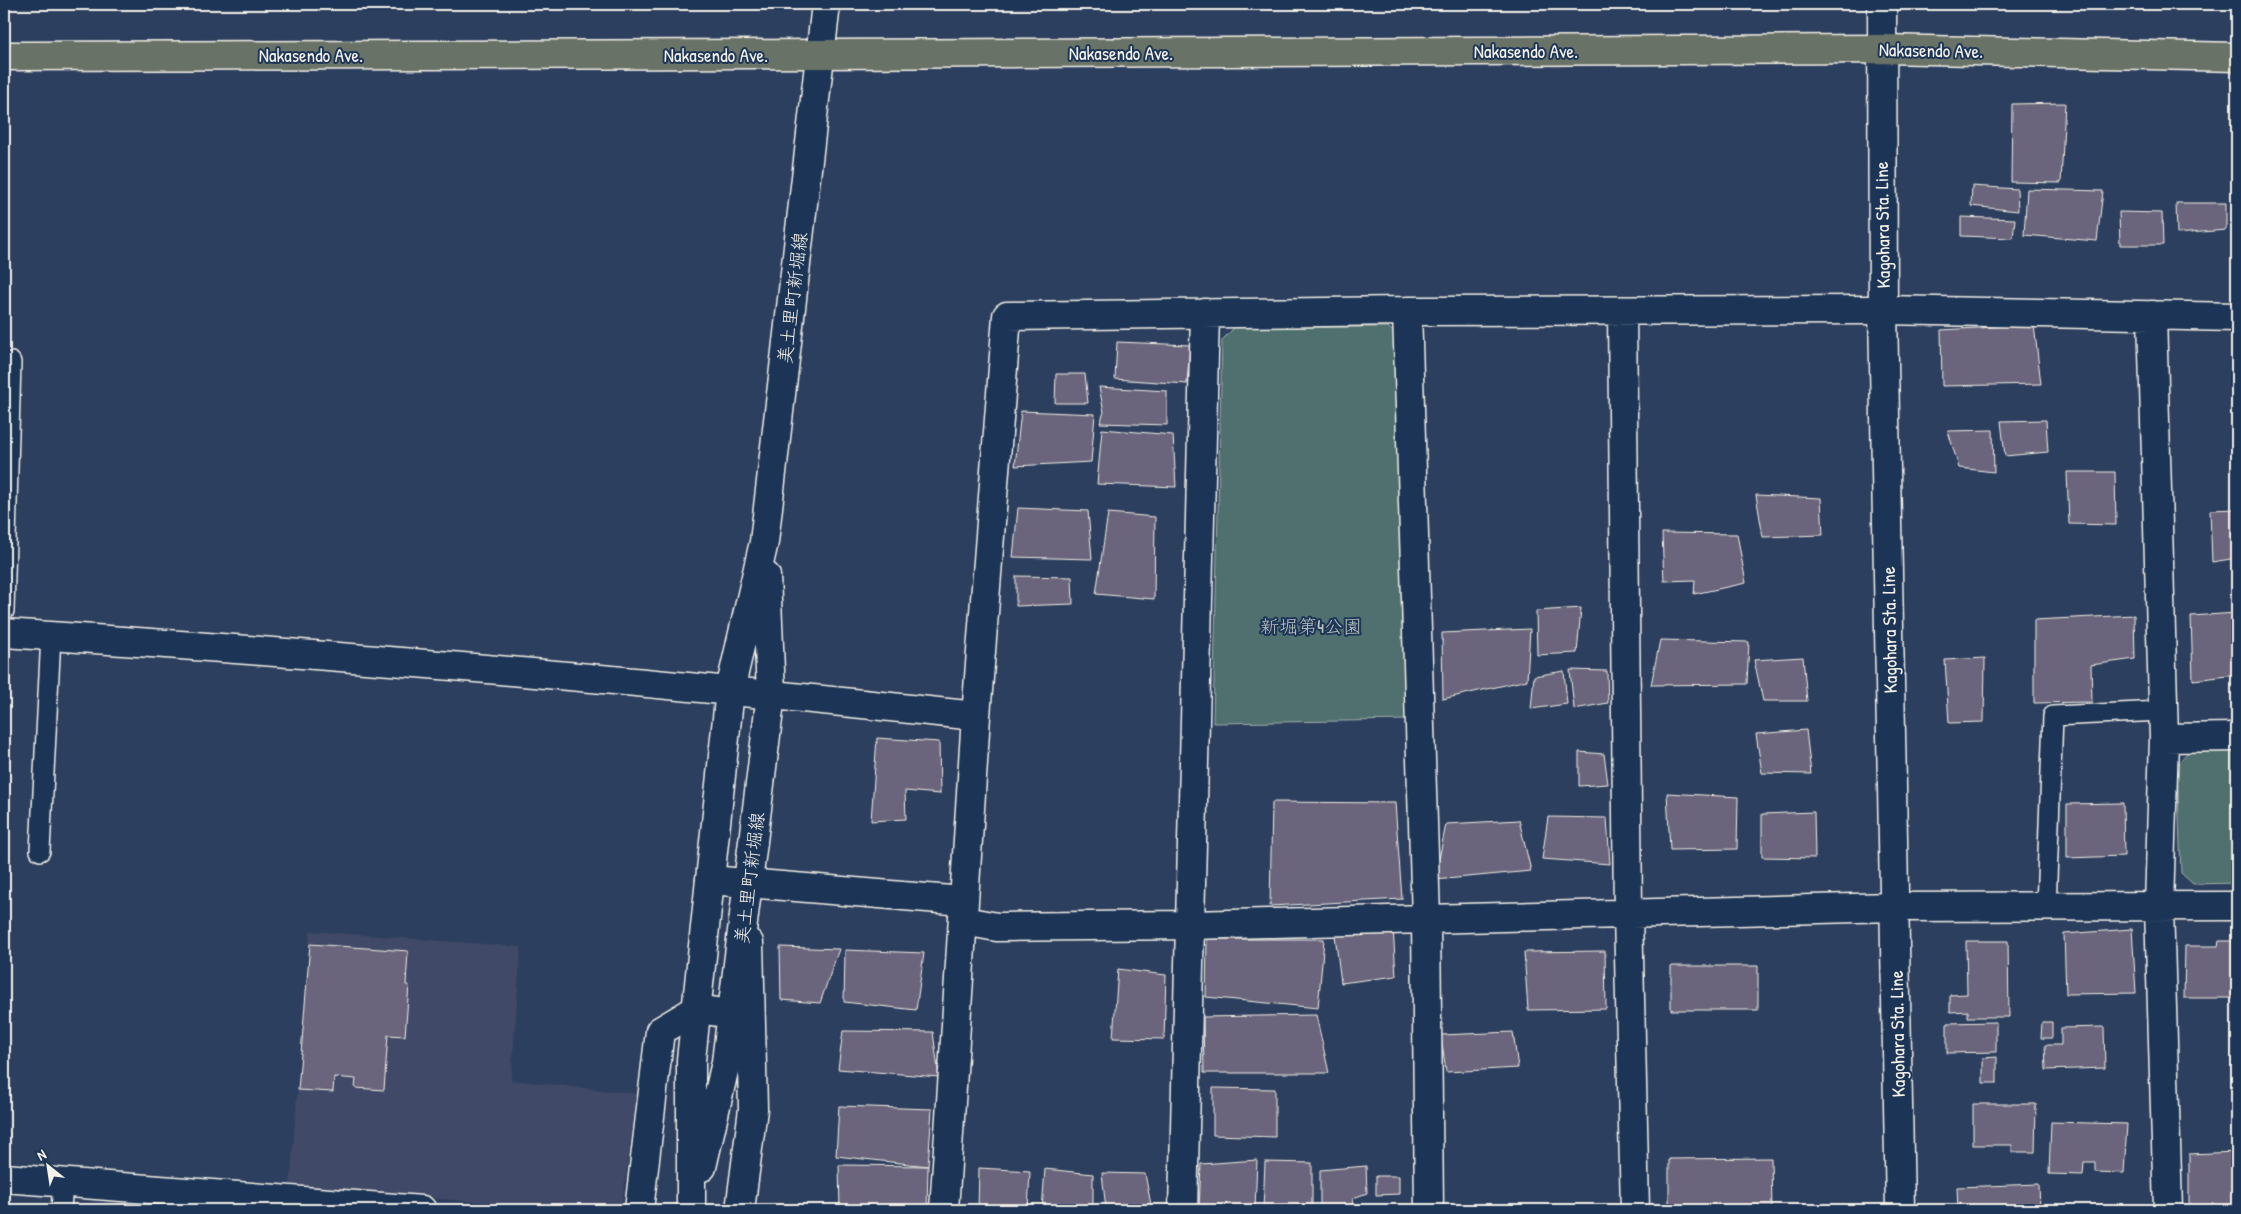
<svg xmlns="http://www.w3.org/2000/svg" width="2241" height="1214" viewBox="0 0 2241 1214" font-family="'Patrick Hand','Klee One',sans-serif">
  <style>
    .built { fill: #404a67 }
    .green { fill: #506f6e; stroke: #a2b0ab }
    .building { fill: #6b657b; stroke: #f4f1e8 }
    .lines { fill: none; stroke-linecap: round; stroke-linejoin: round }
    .lane-casing { stroke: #f4f1e8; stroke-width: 22 }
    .street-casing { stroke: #f4f1e8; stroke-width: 31 }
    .secondary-casing { stroke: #f4f1e8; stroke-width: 31 }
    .highway-casing { stroke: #f4f1e8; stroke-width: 31 }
    .lane { stroke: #1d3557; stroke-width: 19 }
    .street { stroke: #1d3557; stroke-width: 28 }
    .secondary { stroke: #1d3557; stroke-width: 28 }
    .highway { stroke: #697266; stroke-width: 28 }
    .labels { text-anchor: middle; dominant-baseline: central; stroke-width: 4; stroke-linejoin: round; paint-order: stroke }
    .street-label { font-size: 19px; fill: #f4f1e8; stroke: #1d3557 }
    .park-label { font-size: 19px; fill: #bbc4bd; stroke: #1d3557 }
  </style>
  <rect width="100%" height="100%" fill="#2d3f5e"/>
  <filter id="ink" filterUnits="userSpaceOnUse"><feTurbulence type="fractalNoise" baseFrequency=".02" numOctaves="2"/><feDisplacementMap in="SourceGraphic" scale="10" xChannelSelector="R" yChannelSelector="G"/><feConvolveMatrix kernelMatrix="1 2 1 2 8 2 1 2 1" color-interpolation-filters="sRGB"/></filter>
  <g filter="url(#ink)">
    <path class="built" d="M310,931l211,16 -10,133 126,14 -16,116h-49l-282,-24z"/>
    <path class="green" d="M1235,327h153l12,12 8,381 -195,3 9,-383z
      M2237,747v136l-44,1 -12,-11 -4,-109 15,-16z"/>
    <path class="building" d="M2065,103l-4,80 -50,-1 1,-78z
      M1972,186l45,3 1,22 -47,-5z
      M2027,189l76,2 -6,50 -73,-6z
      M2176,203h50v27l-49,4z
      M2119,212l43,1 1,32h-43z
      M1961,217l54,2 -2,19 -52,-2z
      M2034,325l7,59 -99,2 -1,-56z
      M1117,342l73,3 -3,39 -72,-5z
      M1056,374h29l3,29h-33z
      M1099,387l68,4v34l-67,-2 4,-11z
      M1021,411l74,3 -4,48 -76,4z
      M2046,420l2,32 -43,4 -4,-35z
      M1102,429l71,6 3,52 -79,-3z
      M1993,430l1,42 -35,-4 -11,-37z
      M2067,472h48l1,53 -47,-1z
      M1756,495l65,3 2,37 -60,2z
      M1018,508l70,3 4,48 -79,-2z
      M2237,509v49l-25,4 -2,-52z
      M1108,513l47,4 -1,82 -58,-5z
      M1662,533l75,1 9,49 -52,11 1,-14 -31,1z
      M1016,576l56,1 1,27 -57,2z
      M1581,608l-4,45 -40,2 -1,-44z
      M2237,613v62l-44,5 -2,-64z
      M2134,615l1,44 -44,6 1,37 -58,1v-83z
      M1530,629l-3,51 -84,19 -1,-66z
      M1660,640l89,2 -2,42 -96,1z
      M1803,657l4,44h-44l-9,-41z
      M1985,658l-1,64 -35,1 -4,-63z
      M1570,670l37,1 1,32 -34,6z
      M1564,671l3,33 -36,5 3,-33z
      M1806,730l5,44 -49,-1 -6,-39z
      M877,738l62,4 1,52 -35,-3 1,28 -35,2z
      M1579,752l25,2 4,30 -29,2z
      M1667,793l71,4 -1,52 -67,1z
      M1272,802l123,1 7,96 -132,7z
      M2123,803l1,53 -57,2v-54z
      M1814,812l1,46 -53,-1v-43z
      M1548,817l59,1 3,46 -68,-5z
      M1519,820l12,51 -96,9 11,-56z
      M1393,927l3,49 -55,7 -6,-48z
      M2132,929l4,64 -70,1 -2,-60z
      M1207,939h117l-6,69 -112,-11z
      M1966,941h42l1,76h-41v-6l-18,1v-17l17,-1z
      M2219,941h18v57h-53l1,-52h33z
      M310,944l98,7 -2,34h3l-4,51 -17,-1 -4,55 -29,-2 1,-9 -22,-2 -1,15 -35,-2z
      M780,947l59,2 -19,54 -39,-3z
      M845,950l79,3 -8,57 -72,-8z
      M1605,951l1,58 -78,1 -4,-58z
      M1671,966h87v44h-87z
      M1118,969l48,6 -2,64 -51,-1z
      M1316,1015l13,58h-125l-1,-56z
      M1996,1022v30l-49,1v-30z
      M2042,1022h10v16h-11z
      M2104,1027l1,41 -59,2 -1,-25h16v-17z
      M843,1031l90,1 6,45 -101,-8z
      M1513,1032l5,36 -72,4 -5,-37z
      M1997,1057v26h-14v-25z
      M1213,1088l62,1v48l-62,-2z
      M1973,1104h63l-1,48h-23v-7h-39z
      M839,1106l93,3 -4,57 -92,-10z
      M2051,1122l76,2 -3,49 -29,-1v-10h-11l-1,13 -34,-1z
      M2237,1152v58l-1,-5 -47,1v-52z
      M1771,1158l1,52h-103v-51z
      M1257,1160l-2,50h-56l2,-46z
      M1265,1162l47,1v47h-49z
      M839,1165l89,1 -1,44h-87z
      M1366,1166l1,27 -14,5 -1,12h-32v-40z
      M979,1168l51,3 -2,39h-50z
      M1045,1169l48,5v36h-51z
      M1102,1173l43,1 7,36h-46z
      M1376,1176h23v18l-23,1z
      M2039,1184l1,26h-82l-1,-23z
      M1506,1206v4h-61v-3z"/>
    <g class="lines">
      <defs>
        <path id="lane" d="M4,611l7,-249
          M40,851l11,-215
          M2046,907l7,-191 109,-5
          M61,1210l2,-27"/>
        <path id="street" d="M1407,311l19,608 3,291
          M1622,311l6,602 7,297
          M2152,315l12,423 -5,169 9,303
          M4,633c324,21 649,48 972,83l-32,494
          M976,716l31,-400 400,-5 476,-1 354,7
          M2164,738l73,-1
          M710,880l253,21
          M964,921l33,6 194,-2 703,-18 343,-1
          M4,1178l418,32
          M639,1210l21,-179 37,-22 35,5
          M740,1210l13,-101 -4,-166
          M1183,1210l22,-897"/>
        <path id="secondary" d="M1882,4l1,306 17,900
          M702,1167l24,-105 45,-368 -5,-118
          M691,1210v-150l39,-370 34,-148 62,-538"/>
        <path id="highway" d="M4,56l816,-2 1063,-5 354,8"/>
      </defs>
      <use href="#lane" class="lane-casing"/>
      <use href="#street" class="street-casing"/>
      <use href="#secondary" class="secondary-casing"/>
      <use href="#highway" class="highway-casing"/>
      <use href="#lane" class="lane"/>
      <use href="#street" class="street"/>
      <use href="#secondary" class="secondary"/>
      <use href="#highway" class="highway"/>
    </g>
  </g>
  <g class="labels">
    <g class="street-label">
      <text transform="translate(1931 50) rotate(1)">Nakasendo Ave.</text>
      <text x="1526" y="51">Nakasendo Ave.</text>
      <text x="1121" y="53">Nakasendo Ave.</text>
      <text x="311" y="55">Nakasendo Ave.</text>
      <text x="716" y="55">Nakasendo Ave.</text>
      <text transform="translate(1882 225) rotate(-91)">Kagohara Sta. Line</text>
      <text transform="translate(792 298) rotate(-83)">美土里町新堀線</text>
      <text transform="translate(1889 630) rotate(-91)">Kagohara Sta. Line</text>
      <text transform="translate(749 878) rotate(-83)">美土里町新堀線</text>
      <text transform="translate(1897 1034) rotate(-91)">Kagohara Sta. Line</text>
    </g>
    <g class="park-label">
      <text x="1311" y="626">新堀第4公園</text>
    </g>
  </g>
  <rect width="2241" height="1214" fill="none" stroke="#1d3557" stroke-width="20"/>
  <rect x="10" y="10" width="2221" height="1194" fill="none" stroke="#f4f1e8" stroke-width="2" filter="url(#ink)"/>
  <g transform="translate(48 1166) rotate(330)" stroke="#1d3557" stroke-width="4" paint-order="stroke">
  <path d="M0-4L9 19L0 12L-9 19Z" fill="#f4f1e8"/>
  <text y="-8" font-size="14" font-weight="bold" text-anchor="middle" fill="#f4f1e8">N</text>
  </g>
</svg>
